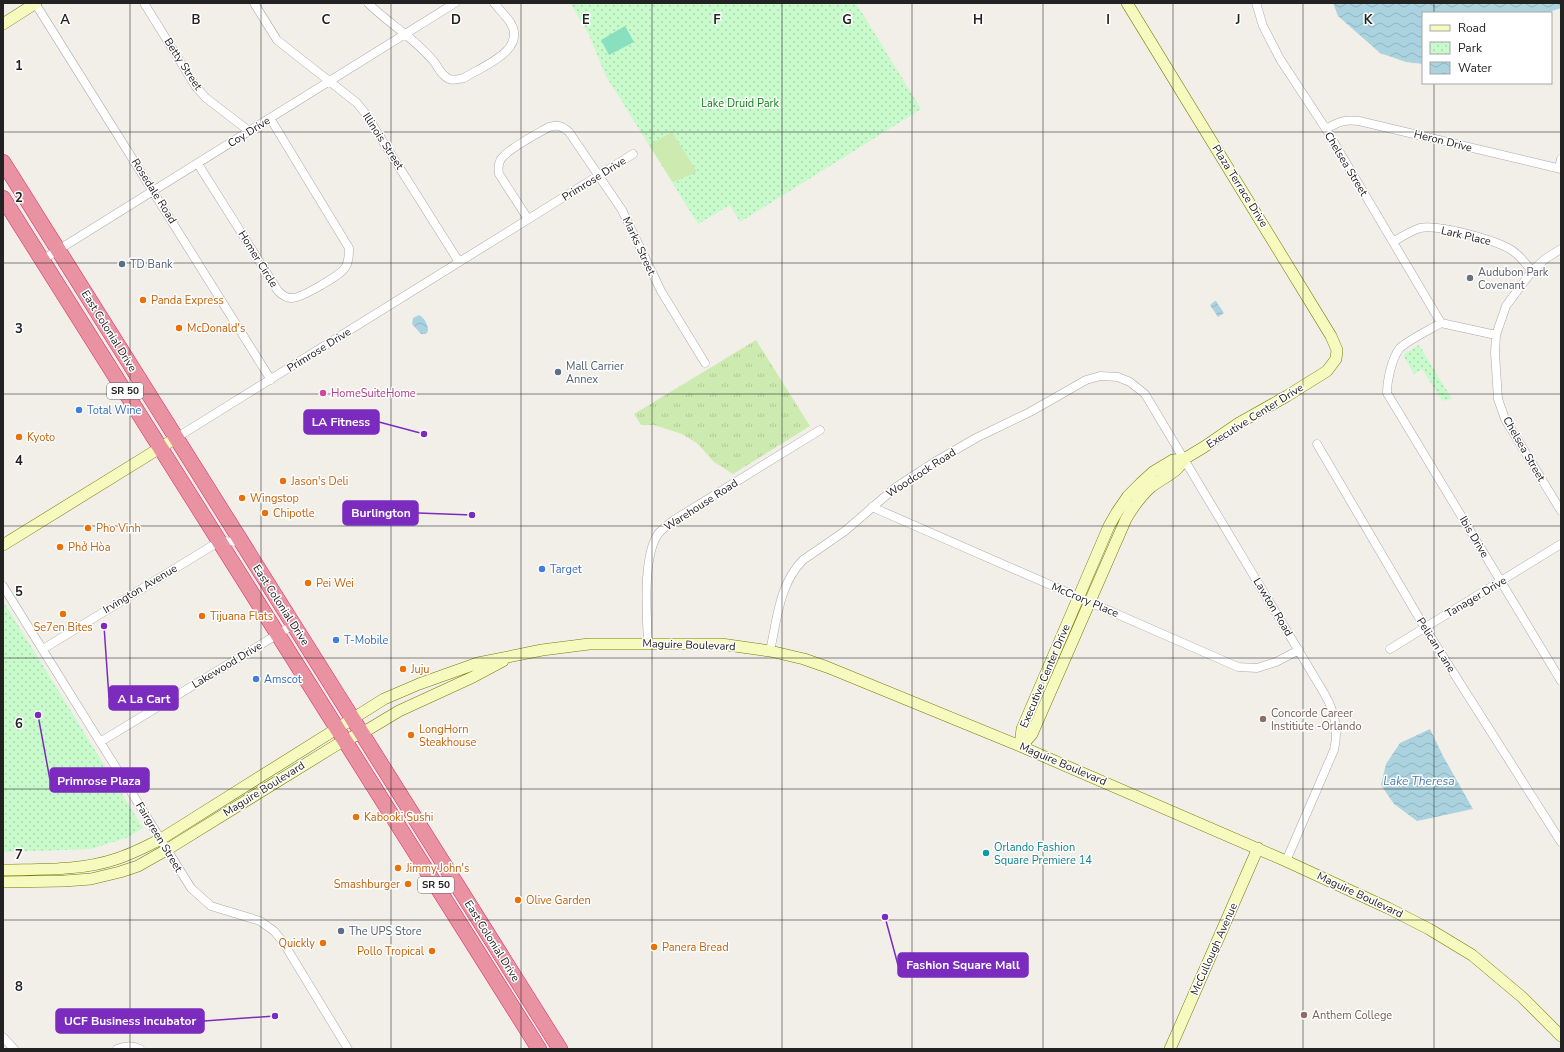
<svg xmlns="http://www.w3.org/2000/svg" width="1564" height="1052" viewBox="0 0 1564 1052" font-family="'Nunito Sans',sans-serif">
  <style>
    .grass { fill: url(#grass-tufts) }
    .park { fill: url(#park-dots) }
    .garden { fill: #cdebb0 }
    .pitch { fill: #88e0be }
    .water { fill: url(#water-waves) }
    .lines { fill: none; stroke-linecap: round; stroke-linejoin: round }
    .street-casing { stroke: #a9a9a9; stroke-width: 9 }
    .secondary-casing { stroke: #707d05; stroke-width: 12 }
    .highway-casing { stroke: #dc2a67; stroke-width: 16 }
    .street { stroke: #fff; stroke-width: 8 }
    .secondary { stroke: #f7fabf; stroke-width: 11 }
    .highway { stroke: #e892a2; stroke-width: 15 }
    .grid { fill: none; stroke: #222; stroke-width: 1; stroke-opacity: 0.55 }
    .service-dot { fill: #5c6f8a; stroke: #fff; stroke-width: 1.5 }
    .worship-dot { fill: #6b7280; stroke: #fff; stroke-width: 1.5 }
    .food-dot { fill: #e8710a; stroke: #fff; stroke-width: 1.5 }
    .hotel-dot { fill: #d1479c; stroke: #fff; stroke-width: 1.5 }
    .shop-dot { fill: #3f7fe0; stroke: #fff; stroke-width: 1.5 }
    .education-dot { fill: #8d6e63; stroke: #fff; stroke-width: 1.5 }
    .culture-dot { fill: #0f9aa8; stroke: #fff; stroke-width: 1.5 }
    .labels { text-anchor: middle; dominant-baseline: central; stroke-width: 3; stroke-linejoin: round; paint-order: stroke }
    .shield { fill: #fff; stroke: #646464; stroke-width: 1 }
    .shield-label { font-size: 10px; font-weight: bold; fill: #222 }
    .street-label { font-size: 11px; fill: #222; stroke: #fff }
    .park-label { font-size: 11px; fill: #0c8416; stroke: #fff }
    .service-label { font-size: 11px; fill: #4e5e75; stroke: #fff; text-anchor: start }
    .worship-label { font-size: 11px; fill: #5b616d; stroke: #fff; text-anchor: start }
    .food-label { font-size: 11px; fill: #c56008; stroke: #fff; text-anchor: start }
    .hotel-label { font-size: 11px; fill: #b23c85; stroke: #fff; text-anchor: start }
    .shop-label { font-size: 11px; fill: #366cbe; stroke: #fff; text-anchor: start }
    .education-label { font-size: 11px; fill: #785e54; stroke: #fff; text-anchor: start }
    .culture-label { font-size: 11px; fill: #0d838f; stroke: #fff; text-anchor: start }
    .water-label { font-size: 12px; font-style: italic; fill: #4a7aab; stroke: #fff }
    .grid-label { font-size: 13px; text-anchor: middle; font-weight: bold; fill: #222; stroke: #fff; stroke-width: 3; stroke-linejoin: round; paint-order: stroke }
    .leader { fill: none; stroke: #7b2cbf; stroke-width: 1.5 }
    .callout-dot { fill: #7b2cbf; stroke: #fff; stroke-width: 1.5 }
    .callout { fill: #7b2cbf; stroke: #7b2cbf; stroke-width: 1.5 }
    .callout-label { font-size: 12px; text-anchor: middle; font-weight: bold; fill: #fff }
  </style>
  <defs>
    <pattern id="grass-tufts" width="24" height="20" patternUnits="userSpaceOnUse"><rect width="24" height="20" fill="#cdebb0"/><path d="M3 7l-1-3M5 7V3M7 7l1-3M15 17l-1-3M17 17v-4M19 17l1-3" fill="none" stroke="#b0c997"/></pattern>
    <pattern id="park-dots" width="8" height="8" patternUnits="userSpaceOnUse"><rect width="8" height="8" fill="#c8facc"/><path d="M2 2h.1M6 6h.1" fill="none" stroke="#acd6af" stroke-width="1.8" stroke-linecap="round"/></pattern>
    <pattern id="water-waves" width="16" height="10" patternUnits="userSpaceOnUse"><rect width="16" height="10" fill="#aad3df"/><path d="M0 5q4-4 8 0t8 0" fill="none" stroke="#92b5bf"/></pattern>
  </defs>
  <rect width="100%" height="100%" fill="#f2efe9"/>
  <path class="grass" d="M756,340l54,86 -77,48 -19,-12 -16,-18 -16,-10 -28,-9h-13l-7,-11z"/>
  <path class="park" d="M570,3h286l65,106 -181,113 -10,-17 -32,19 -92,-148 -18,-43z
    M1419,345l33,54 -10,2 -20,-32 -8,5 -11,-19z
    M3,601l140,227 -17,10 -35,11 -88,3z"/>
  <path class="garden" d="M672,132l25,40 -24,10 -24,-37z"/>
  <path class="pitch" d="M625,26l9,16 -25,13 -8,-15z"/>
  <path class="water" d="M1333,3h228v5l-15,5h-123v51l-17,-2 -26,-9 -42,-37z
    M1215,301h1l8,12 -6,4 -8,-12z
    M419,315c6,3 9,10 9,16l-2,3h-5l-9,-10 1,-6z
    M1430,729l13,27 30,53 -56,12 -23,-17 -13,-19 5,-21 14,-21z"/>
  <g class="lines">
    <defs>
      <path id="street" d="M35,3l236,377
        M144,3l52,84 10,11 43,33
        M254,3l23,37 80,63 8,10 94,149
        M368,3c21,21 48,36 67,60 4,6 6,12 14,16 5,2 10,0 15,-1 19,-12 64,-28 46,-56 -5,-7 -11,-13 -16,-19
        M1256,3l7,23 17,33 46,70 115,194
        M1326,129c12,-7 19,-10 33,-8l202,48
        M198,164l80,127c4,4 8,7 13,7 9,1 48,-22 54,-30 4,-6 4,-13 4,-20l-79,-130
        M1559,168l2,-9
        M528,219l-29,-45c-1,-6 -1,-10 2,-15 8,-11 36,-25 48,-32 8,-3 13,-1 20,5l53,78 39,81 44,72
        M1393,242c8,-5 18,-11 27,-14 18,-4 77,12 93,23 7,5 13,13 19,20
        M1561,249l-16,10 -13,12 -26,35 -10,29 -1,18 3,46 7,20 56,92
        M42,260l413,-257
        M1496,335l-55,-12c-10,6 -34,18 -41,25 -8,9 -13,33 -13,45l174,288
        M176,438l457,-284
        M1317,444l108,184 136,214
        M872,507l366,160 19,1 19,-6 23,-12
        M3,586l188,302 20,18 49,15 14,10 9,11 65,107
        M648,644c-1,-28 -6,-86 10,-110 4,-5 11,-10 16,-14l146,-90
        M43,649l177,-108 21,1
        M1390,649l171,-105
        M770,651c7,-31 9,-67 33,-91l42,-29 51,-44 37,-24 43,-25 54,-26 56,-32 14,-4 18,1 12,5 15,12 179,299c11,18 15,36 10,57l-48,111
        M100,742l193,-117
        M3,1037l11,12
        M117,1049c8,-3 14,-4 23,0"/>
      <path id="secondary" d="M3,24l33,-21
        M3,545l173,-107
        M1020,746l2,-17 87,-203 8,-14 11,-16 13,-13 12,-11 20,-12 11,-1 20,-12 35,-24 48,-27 40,-25 9,-12 1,-9 -6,-14 -204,-333
        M1020,746l6,-5 6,-7 94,-215c7,-12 15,-23 25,-32 11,-9 27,-14 33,-28
        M3,870c37,-1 78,1 113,-11 16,-5 31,-13 45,-20l223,-140 35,-15 59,-21 64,-13 47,-6h132l49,7 34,8 23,8 193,79 266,115 102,47 41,21 43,26 50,42 39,39
        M3,882l61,-1 27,-2 29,-7 18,-6 30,-17 170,-105 31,-15 30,-18 74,-34 30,-16
        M1170,1049l88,-201"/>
      <path id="highway" d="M3,162l557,887
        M3,198l536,851"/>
    </defs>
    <use href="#street" class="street-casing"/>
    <use href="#secondary" class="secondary-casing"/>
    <use href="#highway" class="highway-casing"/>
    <use href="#street" class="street"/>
    <use href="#secondary" class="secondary"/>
    <use href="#highway" class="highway"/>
  </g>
  <path class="grid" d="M130,3v1046M261,3v1046M391,3v1046M521,3v1046M652,3v1046M782,3v1046M912,3v1046M1043,3v1046M1173,3v1046M1303,3v1046M1434,3v10M1434,83v966M3,132h1558M3,263h1558M3,394h1558M3,526h1558M3,658h1558M3,789h1558M3,920h1558"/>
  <g class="service-dot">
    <circle cx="122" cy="264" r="4"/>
    <circle cx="558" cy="372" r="4"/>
    <circle cx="341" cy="931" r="4"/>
  </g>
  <circle class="worship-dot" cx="1470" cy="278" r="4"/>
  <g class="food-dot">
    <circle cx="143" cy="300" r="4"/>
    <circle cx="179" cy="328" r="4"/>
    <circle cx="19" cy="437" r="4"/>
    <circle cx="283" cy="481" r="4"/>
    <circle cx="242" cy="498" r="4"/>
    <circle cx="265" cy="513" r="4"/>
    <circle cx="88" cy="528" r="4"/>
    <circle cx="60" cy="547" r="4"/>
    <circle cx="308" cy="583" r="4"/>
    <circle cx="63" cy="614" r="4"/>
    <circle cx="202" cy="616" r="4"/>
    <circle cx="403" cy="669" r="4"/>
    <circle cx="411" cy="735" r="4"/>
    <circle cx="356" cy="817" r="4"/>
    <circle cx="398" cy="868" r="4"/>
    <circle cx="408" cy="884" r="4"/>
    <circle cx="518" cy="900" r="4"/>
    <circle cx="323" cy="943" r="4"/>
    <circle cx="654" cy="947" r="4"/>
    <circle cx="432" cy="951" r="4"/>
  </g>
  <circle class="hotel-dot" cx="323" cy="393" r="4"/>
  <g class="shop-dot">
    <circle cx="79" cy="410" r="4"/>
    <circle cx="542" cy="569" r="4"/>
    <circle cx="336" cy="640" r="4"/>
    <circle cx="256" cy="679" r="4"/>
  </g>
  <g class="education-dot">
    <circle cx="1263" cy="719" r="4"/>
    <circle cx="1304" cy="1015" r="4"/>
  </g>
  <circle class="culture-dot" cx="986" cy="853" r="4"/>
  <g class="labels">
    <g class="shield">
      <rect x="107" y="383" width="36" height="16" rx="3"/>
      <rect x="418" y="877" width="36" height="16" rx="3"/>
    </g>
    <g class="shield-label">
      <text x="125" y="391">SR 50</text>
      <text x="436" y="885">SR 50</text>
    </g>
    <g class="street-label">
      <text transform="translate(183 64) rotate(57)">Betty Street</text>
      <text transform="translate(249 132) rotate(-32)">Coy Drive</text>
      <text transform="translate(383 141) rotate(57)">Illinois Street</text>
      <text transform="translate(1443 141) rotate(14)">Heron Drive</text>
      <text transform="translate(1346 164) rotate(59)">Chelsea Street</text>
      <text transform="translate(594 179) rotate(-32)">Primrose Drive</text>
      <text transform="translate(1240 186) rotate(58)">Plaza Terrace Drive</text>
      <text transform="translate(154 191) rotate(58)">Rosedale Road</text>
      <text transform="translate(1466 236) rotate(13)">Lark Place</text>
      <text transform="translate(639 246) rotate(65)">Marks Street</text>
      <text transform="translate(258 259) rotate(58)">Homer Circle</text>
      <text transform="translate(109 331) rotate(58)">East Colonial Drive</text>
      <text transform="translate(319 350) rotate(-32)">Primrose Drive</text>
      <text transform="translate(1255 416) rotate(-32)">Executive Center Drive</text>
      <text transform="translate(1524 449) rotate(60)">Chelsea Street</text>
      <text transform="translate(921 473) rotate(-33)">Woodcock Road</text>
      <text transform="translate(701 505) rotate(-33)">Warehouse Road</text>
      <text transform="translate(1474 537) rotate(59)">Ibis Drive</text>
      <text transform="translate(140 589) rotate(-31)">Irvington Avenue</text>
      <text transform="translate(1476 597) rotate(-31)">Tanager Drive</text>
      <text transform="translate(1085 600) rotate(23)">McCrory Place</text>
      <text transform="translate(281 605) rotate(57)">East Colonial Drive</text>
      <text transform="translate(1273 607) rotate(59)">Lawton Road</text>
      <text transform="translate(689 645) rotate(2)">Maguire Boulevard</text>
      <text transform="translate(1436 645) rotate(58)">Pelican Lane</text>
      <text transform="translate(227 665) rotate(-31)">Lakewood Drive</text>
      <text transform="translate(1045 676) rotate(-67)">Executive Center Drive</text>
      <text transform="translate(1063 764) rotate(23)">Maguire Boulevard</text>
      <text transform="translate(264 789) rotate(-32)">Maguire Boulevard</text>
      <text transform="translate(159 837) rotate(59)">Fairgreen Street</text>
      <text transform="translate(1360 895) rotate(25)">Maguire Boulevard</text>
      <text transform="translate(492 941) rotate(58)">East Colonial Drive</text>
      <text transform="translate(1214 949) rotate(-66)">McCullough Avenue</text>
    </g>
    <g class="park-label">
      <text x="740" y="103">Lake Druid Park</text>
    </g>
    <g class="service-label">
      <text x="130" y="264">TD Bank</text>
      <text x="566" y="366">Mall Carrier<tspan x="566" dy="13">Annex</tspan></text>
      <text x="349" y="931">The UPS Store</text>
    </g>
    <g class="worship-label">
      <text x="1478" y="272">Audubon Park<tspan x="1478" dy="13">Covenant</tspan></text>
    </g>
    <g class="food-label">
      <text x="151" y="300">Panda Express</text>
      <text x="187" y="328">McDonald's</text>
      <text x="27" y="437">Kyoto</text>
      <text x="291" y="481">Jason's Deli</text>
      <text x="250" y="498">Wingstop</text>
      <text x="273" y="513">Chipotle</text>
      <text x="96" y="528">Pho Vinh</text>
      <text x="68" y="547">Phở Hòa</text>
      <text x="316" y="583">Pei Wei</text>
      <text x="210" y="616">Tijuana Flats</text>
      <text x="63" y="627" text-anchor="middle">Se7en Bites</text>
      <text x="411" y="669">Juju</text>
      <text x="419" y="729">LongHorn<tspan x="419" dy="13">Steakhouse</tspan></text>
      <text x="364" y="817">Kabooki Sushi</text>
      <text x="406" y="868">Jimmy John's</text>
      <text x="400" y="884" text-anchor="end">Smashburger</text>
      <text x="526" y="900">Olive Garden</text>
      <text x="315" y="943" text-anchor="end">Quickly</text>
      <text x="662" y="947">Panera Bread</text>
      <text x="424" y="951" text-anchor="end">Pollo Tropical</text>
    </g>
    <g class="hotel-label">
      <text x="331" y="393">HomeSuiteHome</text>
    </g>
    <g class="shop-label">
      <text x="87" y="410">Total Wine</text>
      <text x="550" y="569">Target</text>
      <text x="344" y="640">T-Mobile</text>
      <text x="264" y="679">Amscot</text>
    </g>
    <g class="education-label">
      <text x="1271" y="713">Concorde Career<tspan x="1271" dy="13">Institiute -Orlando</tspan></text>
      <text x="1312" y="1015">Anthem College</text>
    </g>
    <g class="culture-label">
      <text x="994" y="847">Orlando Fashion<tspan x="994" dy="13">Square Premiere 14</tspan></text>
    </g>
    <g class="water-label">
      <text x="1419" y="781">Lake Theresa</text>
    </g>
  </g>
  <g class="grid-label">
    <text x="65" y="24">A</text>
    <text x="196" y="24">B</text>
    <text x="326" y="24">C</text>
    <text x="456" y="24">D</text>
    <text x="586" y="24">E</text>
    <text x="717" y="24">F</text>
    <text x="847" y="24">G</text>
    <text x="978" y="24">H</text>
    <text x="1108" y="24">I</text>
    <text x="1238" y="24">J</text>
    <text x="1368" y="24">K</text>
    <text x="19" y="70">1</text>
    <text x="19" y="202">2</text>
    <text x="19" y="333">3</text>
    <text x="19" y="465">4</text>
    <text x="19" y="596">5</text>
    <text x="19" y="728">6</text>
    <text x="19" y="859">7</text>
    <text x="19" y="991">8</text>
  </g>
  <path class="leader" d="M424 434L379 422M472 515L418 513M104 626L109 698M38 715L50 780M885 917L898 965M275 1016L204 1021"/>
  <g class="callout-dot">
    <circle cx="424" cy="434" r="4"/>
    <circle cx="472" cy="515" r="4"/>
    <circle cx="104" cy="626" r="4"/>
    <circle cx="38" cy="715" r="4"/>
    <circle cx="885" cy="917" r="4"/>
    <circle cx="275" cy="1016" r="4"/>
  </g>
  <g class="callout">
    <rect x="304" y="410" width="75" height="24" rx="4"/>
    <rect x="343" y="501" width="75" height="24" rx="4"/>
    <rect x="109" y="686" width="69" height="24" rx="4"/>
    <rect x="50" y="768" width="99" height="24" rx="4"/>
    <rect x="898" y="953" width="130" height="24" rx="4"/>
    <rect x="56" y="1009" width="148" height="24" rx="4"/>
  </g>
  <g class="callout-label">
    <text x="341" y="426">LA Fitness</text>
    <text x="381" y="517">Burlington</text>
    <text x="144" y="703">A La Cart</text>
    <text x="99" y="785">Primrose Plaza</text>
    <text x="963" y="969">Fashion Square Mall</text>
    <text x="130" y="1025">UCF Business incubator</text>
  </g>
  <rect width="1564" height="1052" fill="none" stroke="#222222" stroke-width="8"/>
  <rect x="1422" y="12" width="130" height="72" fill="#ffffff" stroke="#a7a7a7"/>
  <rect x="1430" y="25" width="20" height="6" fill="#f7fabf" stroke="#a7a7a7"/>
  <text x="1458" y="32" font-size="12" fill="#222222">Road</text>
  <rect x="1430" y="42" width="20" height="12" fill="url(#park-dots)" stroke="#a7a7a7"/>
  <text x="1458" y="52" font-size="12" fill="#222222">Park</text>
  <rect x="1430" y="62" width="20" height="12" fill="url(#water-waves)" stroke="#a7a7a7"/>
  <text x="1458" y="72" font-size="12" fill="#222222">Water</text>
</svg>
